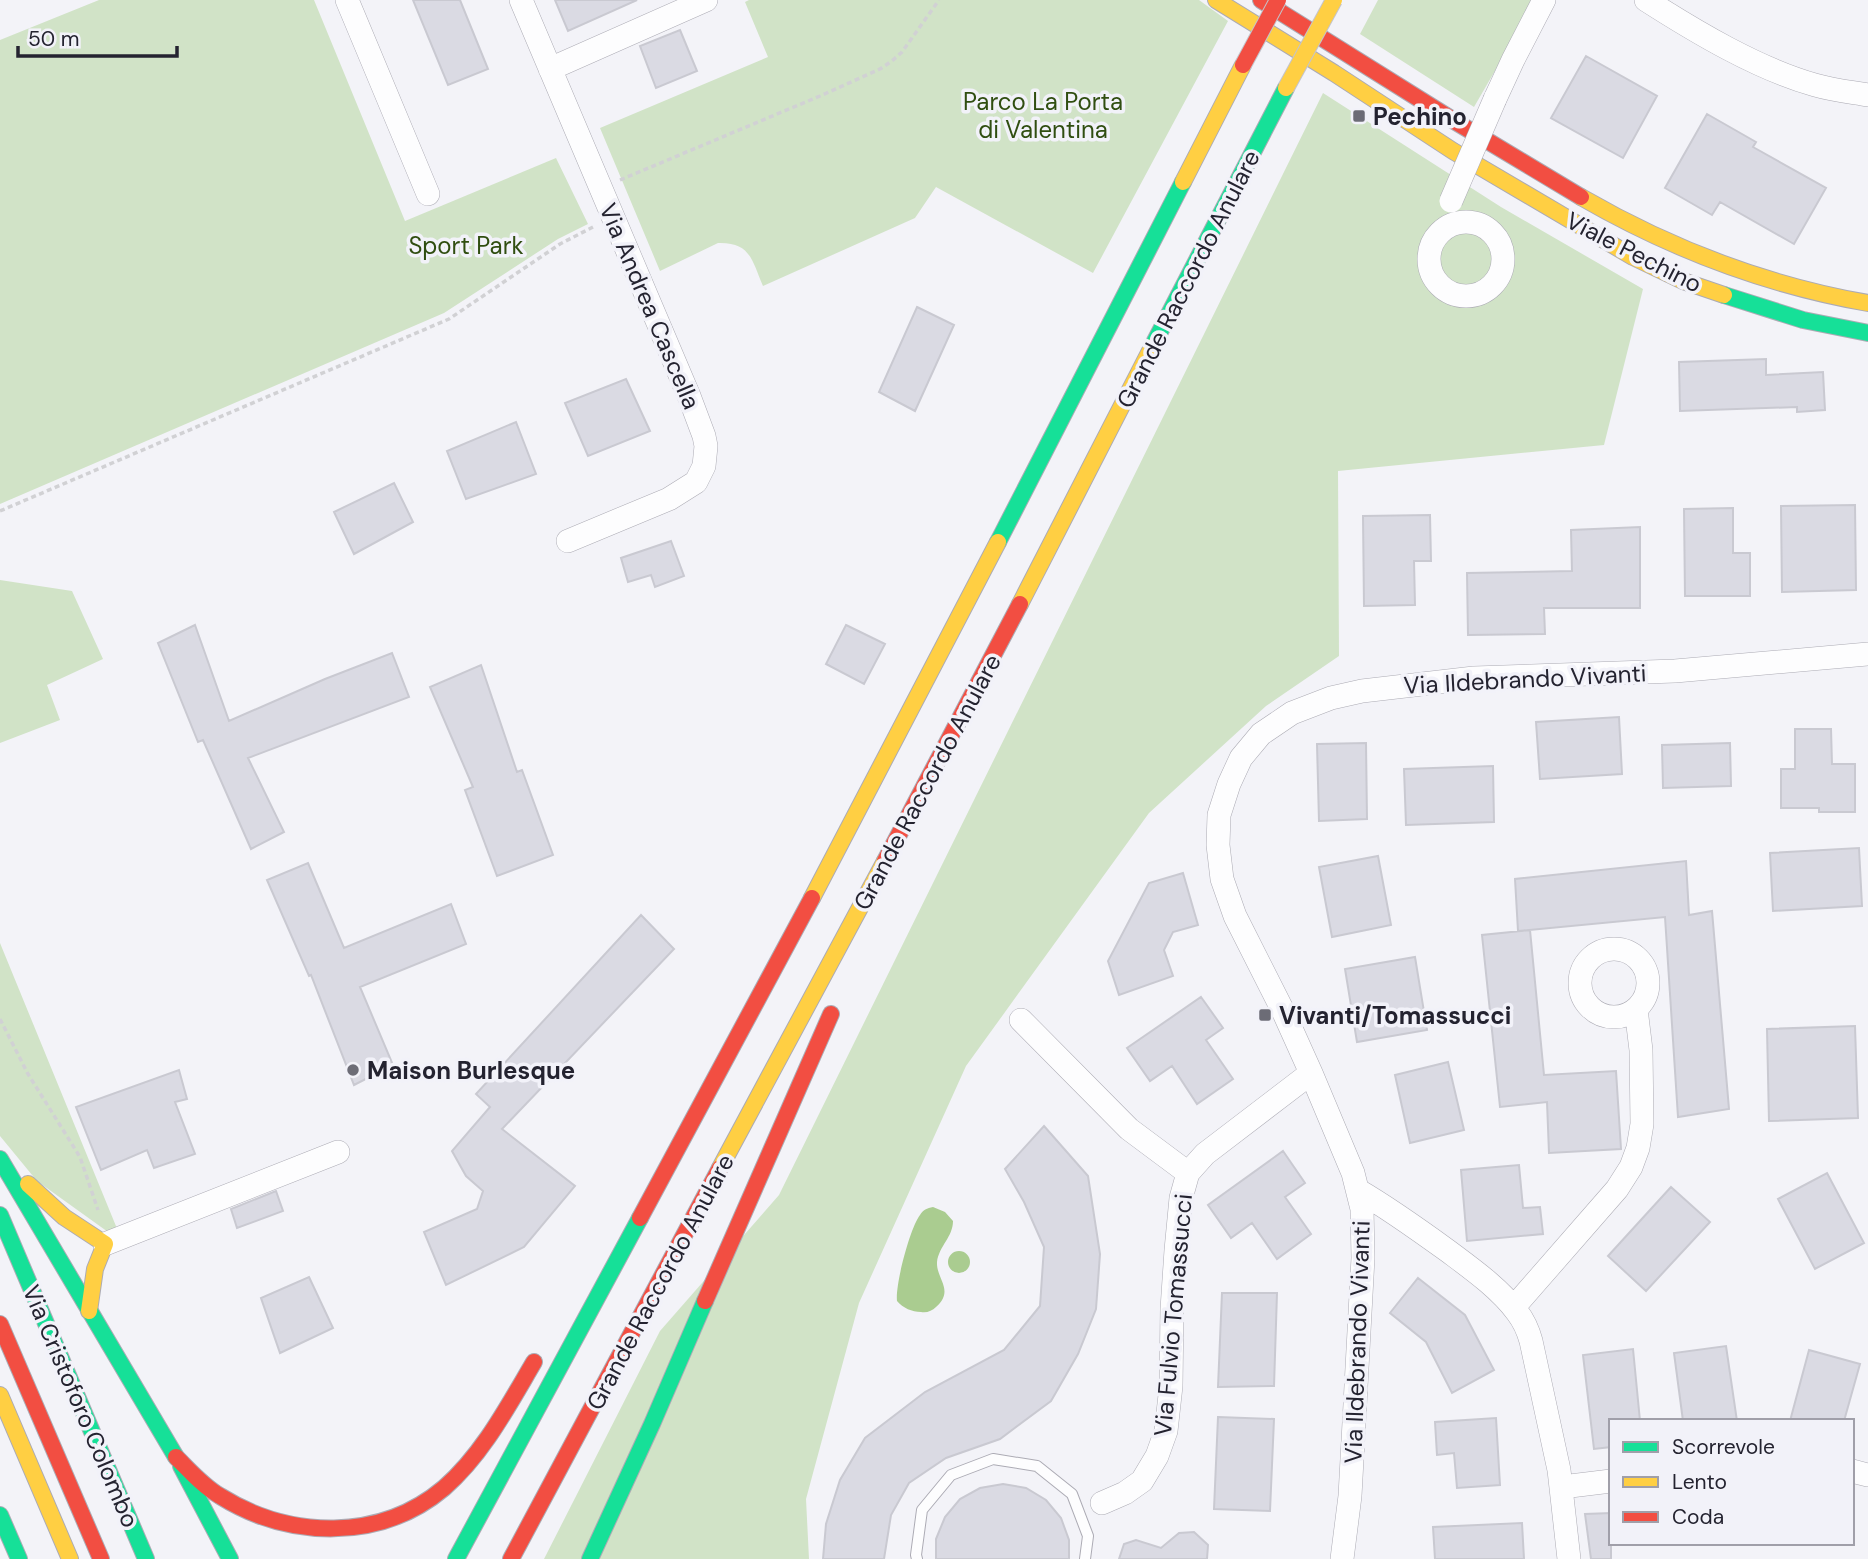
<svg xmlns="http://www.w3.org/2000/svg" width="1868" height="1559" viewBox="0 0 1868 1559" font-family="'DM Sans',sans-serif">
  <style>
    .green { fill: #d1e3c7 }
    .water { fill: #aacc90 }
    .building { fill: #dadae3; stroke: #c9c9d1; stroke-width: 2 }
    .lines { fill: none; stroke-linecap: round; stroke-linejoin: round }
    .lane-casing { stroke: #acabb4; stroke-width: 12 }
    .street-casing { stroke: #acabb4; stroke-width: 24 }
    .fast-casing { stroke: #acabb4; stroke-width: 18 }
    .slow-casing { stroke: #acabb4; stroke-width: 18 }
    .jam-casing { stroke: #acabb4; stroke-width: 18 }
    .path { stroke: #d1d1d4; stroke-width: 3.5; stroke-dasharray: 5 3.5; stroke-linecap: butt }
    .lane { stroke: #fdfdfe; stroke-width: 10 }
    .street { stroke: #fdfdfe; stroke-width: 23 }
    .fast { stroke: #16e098; stroke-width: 16 }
    .slow { stroke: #ffcf43; stroke-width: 16 }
    .jam { stroke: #f24e42; stroke-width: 16 }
    .street-bridge-casing { stroke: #acabb4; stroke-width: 24; stroke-linecap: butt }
    .slow-bridge-casing { stroke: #c4c4cb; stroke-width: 18; stroke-linecap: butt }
    .jam-bridge-casing { stroke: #c4c4cb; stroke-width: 18; stroke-linecap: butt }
    .street-bridge { stroke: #fdfdfe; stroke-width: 23 }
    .slow-bridge { stroke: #ffcf43; stroke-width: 16 }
    .jam-bridge { stroke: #f24e42; stroke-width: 16 }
    .poi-dot { fill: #6c6c76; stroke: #f2f2f9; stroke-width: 2.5 }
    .labels { text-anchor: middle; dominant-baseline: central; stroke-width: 7; stroke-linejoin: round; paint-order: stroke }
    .park-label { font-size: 24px; fill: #304e11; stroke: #f2f2f9 }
    .poi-label { font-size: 24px; font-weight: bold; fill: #242330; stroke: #f2f2f9; text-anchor: start }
    .street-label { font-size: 24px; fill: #242330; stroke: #f2f2f9 }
  </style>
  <rect width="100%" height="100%" fill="#f3f3f8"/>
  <path class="green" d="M99,0h215l91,221 151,-63 32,66 -30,15 -114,74 -444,191v-464z
    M749,0h450l29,21 -135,252 -157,-86 -21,31 -152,68c-11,-25 -12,-44 -45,-43l-58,28 -60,-143 168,-71 -23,-55z
    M1378,0h158l-62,107 -114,-73z
    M1323,93l178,114 142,82 -39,156 -266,26 1,185 -73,50 -117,107 -183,253 -107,237 -53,196 3,60h-265l116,-228 119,-136z
    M0,580l72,11 31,68 -56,26 13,35 -60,23z
    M0,943l118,288 -10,1 -71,-51 -37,-45z"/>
  <path class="water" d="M933,1207l12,5 8,9c0,16 -14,25 -16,41 -1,17 18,28 -1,45 -4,4 -9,6 -15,5 -9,0 -18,-4 -24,-11 -2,-16 13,-73 23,-86 3,-5 7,-7 13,-8z
    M948 1262a11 11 0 1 1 22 0a11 11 0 1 1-22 0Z"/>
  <path class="building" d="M413,0h47l28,69 -40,16z
    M555,0h82l-69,31z
    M680,30l17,41 -41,17 -16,-42z
    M1586,56l71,40 -34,62 -72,-40z
    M1707,114l49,28 -3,5 73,41 -32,56 -74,-42 -8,13 -47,-27z
    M917,307l37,18 -39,86 -36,-19z
    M1766,359v16l57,-3 2,38 -28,2v-5l-117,4 -1,-49z
    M626,379l24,52 -62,25 -23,-53z
    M516,422l20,52 -70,25 -19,-48z
    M394,483l19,39 -59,32 -20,-42z
    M1855,505l1,85 -74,2 -1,-86z
    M1733,508v45h17v43h-65l-1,-87z
    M1430,515l1,46h-17l1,44 -51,1 -1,-90z
    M1640,527v81h-96l1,26 -77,1 -1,-62 105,-2 -1,-41z
    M671,541l13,35 -29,11 -4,-12 -23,7 -7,-24z
    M195,625l34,96 96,-42 67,-26 17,44 -161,61 36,74 -33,17 -48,-109 -5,2 -40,-99z
    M846,625l39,19 -21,40 -38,-20z
    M481,665l36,107 5,-2 31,85 -56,21 -32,-86 8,-3 -43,-100z
    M1619,717l3,57 -82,5 -4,-57z
    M1795,729h36l1,35h23v48h-36v-4h-38v-39h14z
    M1366,743l1,76 -48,2 -2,-77z
    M1730,743l1,43 -68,2 -1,-43z
    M1493,766l1,56 -88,3 -2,-56z
    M1859,848l3,58 -89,5 -3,-58z
    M1378,856l13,69 -59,12 -13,-70z
    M1686,861l3,54 23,-4 17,198 -51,8 -13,-200 -147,14 -3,-52z
    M308,863l36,85 107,-44 15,40 -106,43 33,78 -39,20 -43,-110 -2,1 -42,-96z
    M1183,873l15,52 -25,7 -9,18 9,26 -54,19 -11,-34 41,-78z
    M641,915l33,34 -172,180 73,57 -51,61 -78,38 -22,-53 53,-23 6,-18 -17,-15 -14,-25 38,-44 -14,-13z
    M1530,930l14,145 72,-4 5,78 -72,4 -2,-51 -47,5 -18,-172z
    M1415,957l12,73 -70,12 -12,-73z
    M1201,997l22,31 -17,12 27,39 -36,25 -25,-38 -22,15 -23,-33z
    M1855,1026l3,92 -89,3 -2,-92z
    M1448,1062l16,68 -54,13 -15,-68z
    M179,1070l8,29 -12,3 20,52 -41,14 -7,-18 -46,20 -25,-63z
    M1044,1126l44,50 12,78 -4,55 -18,45 -27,47 -51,38 -54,19 -37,25 -18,32 -7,44h-61l3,-35 14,-44 25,-42 60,-46 79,-42 36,-44 4,-59 -20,-45 -19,-33z
    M1283,1151l22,32 -20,14 26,37 -34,25 -25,-36 -21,15 -23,-33z
    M1519,1165l4,43 17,-1 3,27 -76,7 -6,-71z
    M1827,1173l37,70 -49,26 -37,-70z
    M1671,1187l39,35 -64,69 -38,-35z
    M276,1191l7,20 -46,17 -6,-19z
    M309,1277l24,51 -53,25 -19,-55z
    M1418,1278l47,37 29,55 -42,23 -26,-51 -36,-29z
    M1222,1293h55l-3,93 -56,1z
    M1726,1346l11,75h-54l-9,-68z
    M1633,1349l7,72h-29v26l-17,2 -11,-94z
    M1809,1350l51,14 -16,57h-54z
    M1218,1417l56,2 -4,92 -56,-2z
    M1496,1418l4,67 -43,3 -3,-35 -17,2 -2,-33z
    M1003,1484l23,4 20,12 15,18 8,22v19h-133v-20l9,-22 15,-18 20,-11z
    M1611,1513v46h-20l-6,-45z
    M1522,1523l2,36h-89l-2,-32z
    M1194,1532l14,13 -1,14h-88l5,-15 12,-4 25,8 18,-15z"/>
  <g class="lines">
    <defs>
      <path id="lane" d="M917,1559l-1,-4 6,-45 29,-35 42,-16 44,7 35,28 16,42 -3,23"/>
      <path id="street" d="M347,0l81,194
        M521,0l168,396 15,40 2,10 -2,20 -8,16 -27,17 -101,42
        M1646,0c50,32 112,69 169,85 17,5 35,7 53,10
        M550,69l156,-69
        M1495,99l18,-39 31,-60
        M1429 259a37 37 0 1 1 74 0a37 37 0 1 1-74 0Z
        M1580 983a34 34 0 1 1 68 0a34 34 0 1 1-68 0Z
        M1021,1020l108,109 59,44
        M1359,1191c31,18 60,39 89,60 24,18 51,37 69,61 7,9 11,18 14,29l28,129 10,89
        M105,1244l233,-92
        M1514,1307l103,-118 14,-22 7,-19 4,-24 -1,-74 -5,-41
        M1852,1471l16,4
        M1562,1487l49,-6
        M1102,1503l23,-10 17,-12 15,-25 9,-25 5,-45 1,-77 4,-59 5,-52 7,-25 17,-19 106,-81
        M1342,1559l8,-63 13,-238 -1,-49 -9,-36 -42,-100 -27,-60 -49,-97 -13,-37 -4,-34 1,-30 10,-31 12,-26 20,-24 31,-21 39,-15 31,-7 112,-13 201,-7 193,-17"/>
      <path id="fast" d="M1724,295l79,25 65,13
        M1152,347l134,-259
        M998,542l185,-360
        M0,1159l176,298
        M0,1215l146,344
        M181,1466l49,93
        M0,1515l19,44
        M456,1559l184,-341
        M590,1559l62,-135 53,-123"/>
      <path id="slow" d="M1216,0l118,73 119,78 180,106 50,24 41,14
        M1183,182l60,-117
        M1581,197c90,52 184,88 287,106
        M1020,604l132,-257
        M812,898l186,-356
        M720,1168l165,-307
        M28,1184l36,33 41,27 -10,25 -6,42
        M0,1395l70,164"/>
      <path id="jam" d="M1261,0l195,122 125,75
        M885,861l135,-257
        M640,1218l172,-320
        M705,1301l126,-287
        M0,1324l101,235
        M176,1457c14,14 27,29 44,39 69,43 160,46 224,-8 39,-34 64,-82 90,-126
        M511,1559l209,-391"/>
    </defs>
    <use href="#lane" class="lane-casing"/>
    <use href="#street" class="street-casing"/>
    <use href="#fast" class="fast-casing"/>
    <use href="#slow" class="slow-casing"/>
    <use href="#jam" class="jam-casing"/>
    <path class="path" d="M620,180l200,-84 60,-27 12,-8 10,-9 37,-52
      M0,511l449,-192 111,-75 33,-17
      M0,1019l28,55 52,83 18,53"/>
    <use href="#lane" class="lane"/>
    <use href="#street" class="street"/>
    <use href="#fast" class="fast"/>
    <use href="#slow" class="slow"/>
    <use href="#jam" class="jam"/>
    <defs>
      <path id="street-bridge" d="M1451,201l44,-102"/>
      <path id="slow-bridge" d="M1286,88l48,-88"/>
      <path id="jam-bridge" d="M1243,65l35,-65"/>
    </defs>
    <use href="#street-bridge" class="street-bridge-casing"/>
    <use href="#slow-bridge" class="slow-bridge-casing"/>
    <use href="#jam-bridge" class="jam-bridge-casing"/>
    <use href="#street-bridge" class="street-bridge"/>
    <use href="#slow-bridge" class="slow-bridge"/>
    <use href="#jam-bridge" class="jam-bridge"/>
  </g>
  <g class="poi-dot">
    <rect x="1352" y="109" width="14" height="14" rx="3.5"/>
    <rect x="1258" y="1008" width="14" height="14" rx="3.5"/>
    <circle cx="353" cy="1070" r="7"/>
  </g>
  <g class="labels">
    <g class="park-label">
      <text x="1043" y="101">Parco La Porta<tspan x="1043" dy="28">di Valentina</tspan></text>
      <text x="466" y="245">Sport Park</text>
    </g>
    <g class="poi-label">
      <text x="1373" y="116">Pechino</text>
      <text x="1279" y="1015">Vivanti/Tomassucci</text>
      <text x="367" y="1070">Maison Burlesque</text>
    </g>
    <g class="street-label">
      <text transform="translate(1634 252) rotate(27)">Viale Pechino</text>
      <text transform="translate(1188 279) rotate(-63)">Grande Raccordo Anulare</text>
      <text transform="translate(650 306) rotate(67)">Via Andrea Cascella</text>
      <text transform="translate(1525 679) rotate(-3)">Via Ildebrando Vivanti</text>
      <text transform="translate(927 782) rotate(-62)">Grande Raccordo Anulare</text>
      <text transform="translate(660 1282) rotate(-62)">Grande Raccordo Anulare</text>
      <text transform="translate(1173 1315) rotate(-85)">Via Fulvio Tomassucci</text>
      <text transform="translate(1357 1342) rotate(-88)">Via Ildebrando Vivanti</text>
      <text transform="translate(81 1406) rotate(67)">Via Cristoforo Colombo</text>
    </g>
  </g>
  <rect x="1609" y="1419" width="245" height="126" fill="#f2f2f9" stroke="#a09fa9" stroke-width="2"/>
  <rect x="1623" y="1442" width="35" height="10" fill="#16e098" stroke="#a09fa9" stroke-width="2"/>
  <text x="1672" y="1454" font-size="21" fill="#242330">Scorrevole</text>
  <rect x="1623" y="1477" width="35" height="10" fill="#ffcf43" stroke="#a09fa9" stroke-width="2"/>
  <text x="1672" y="1489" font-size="21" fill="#242330">Lento</text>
  <rect x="1623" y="1512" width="35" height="10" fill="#f24e42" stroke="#a09fa9" stroke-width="2"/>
  <text x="1672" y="1524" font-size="21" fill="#242330">Coda</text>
  <path d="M18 46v10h159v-10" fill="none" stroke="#242330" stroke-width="3.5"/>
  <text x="28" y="46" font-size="21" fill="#242330" stroke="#f2f2f9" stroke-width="5" paint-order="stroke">50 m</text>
</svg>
